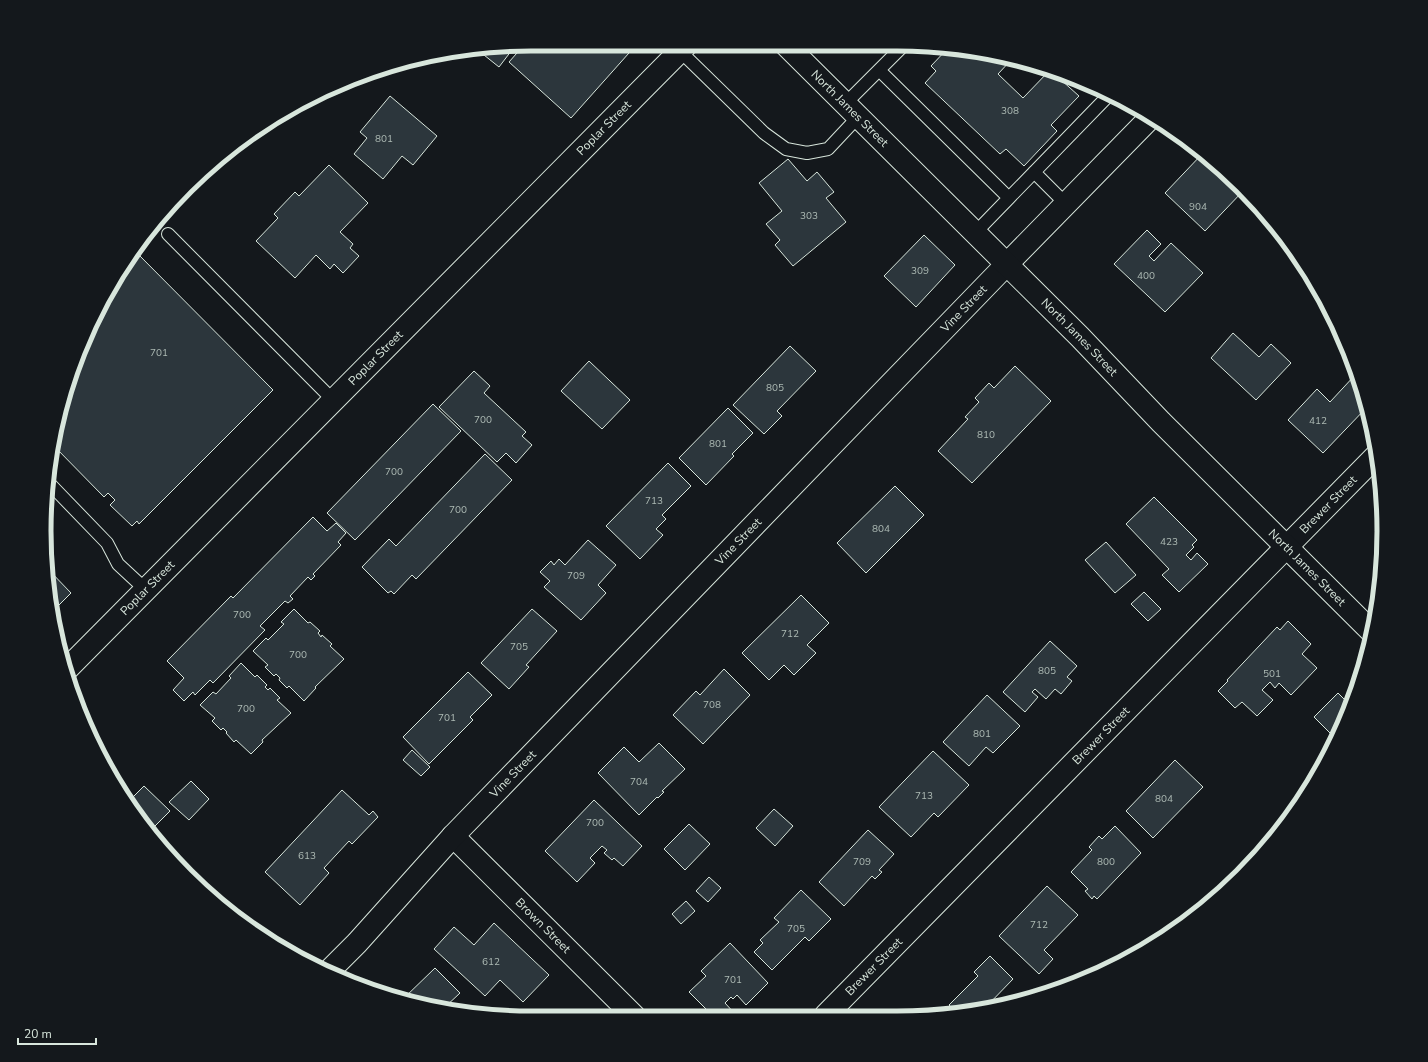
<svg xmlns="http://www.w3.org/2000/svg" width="1428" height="1062" viewBox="0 0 1428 1062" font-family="'Nunito Sans',sans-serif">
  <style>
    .building { fill: #2c363c; stroke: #d8e6dc }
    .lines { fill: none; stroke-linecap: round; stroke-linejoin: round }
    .service-casing { stroke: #d8e6dc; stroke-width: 14 }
    .minor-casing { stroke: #d8e6dc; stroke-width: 24 }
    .tertiary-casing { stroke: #d8e6dc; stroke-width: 24 }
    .service { stroke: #14181c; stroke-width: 12 }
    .minor { stroke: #14181c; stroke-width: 22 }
    .tertiary { stroke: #14181c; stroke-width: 22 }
    .labels { text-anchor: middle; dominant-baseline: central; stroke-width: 3; stroke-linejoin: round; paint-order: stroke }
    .number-label { font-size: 10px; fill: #adbab4 }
    .street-label { font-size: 12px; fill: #d8e6dc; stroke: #14181c }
    .rim { fill: none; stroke: #d8e6dc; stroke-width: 5 }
  </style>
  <rect width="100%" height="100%" fill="#14181c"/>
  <path class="building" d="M531,44h106l-66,74 -62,-56 15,-17z
    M515,46l-16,21 -20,-16z
    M948,48l64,11 -14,15 25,24 27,-28 29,26 -28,29 6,6 -33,35 -18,-17 -6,5 -75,-71 11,-12 -5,-5z
    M390,96l47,40 -24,29 -11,-9 -19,23 -29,-25 13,-16 -7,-6z
    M1203,153l15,12 25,26 -38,40 -40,-38z
    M788,159l19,22 10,-9 17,20 -8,6 20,24 -53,44 -18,-21 5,-5 -14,-16 16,-13 -23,-28z
    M329,165l39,38 -28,29 13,12 -3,4 9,8 -16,17 -9,-9 -4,5 -14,-14 -21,23 -39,-37 22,-23 -4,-4 21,-22 4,4z
    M1147,230l14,14 -12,12 5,5 17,-18 32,30 -38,39 -51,-48z
    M924,235l31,30 -39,42 -32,-31z
    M136,252l137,138 -134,134 -2,-3 -5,5 -22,-21 5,-5 -7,-7 -4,4 -51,-52v-9l41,-121 31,-52z
    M1233,333l26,24 12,-13 20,19 -35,37 -45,-42z
    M790,346l26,25 -39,40 5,5 -18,18 -31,-29z
    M589,361l41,39 -28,29 -41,-38z
    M1015,366l36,35 -79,82 -34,-32 30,-32 -3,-2 14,-15 -4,-4 14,-15 5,5z
    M474,371l16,15 -6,7 42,39 -4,4 10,9 -16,18 -10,-10 -9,9 -58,-55z
    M1356,374l12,32 -45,47 -35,-33 29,-31 13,13z
    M433,404l28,27 -106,109 -28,-27z
    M728,408l25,25 -21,21 2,2 -28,29 -27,-27z
    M485,454l27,26 -96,99 -4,-4 -18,19 -3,-3 -3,2 -26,-26 27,-28 7,7z
    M668,463l23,23 -29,29 4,4 -10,10 7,6 -23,24 -34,-33z
    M895,486l29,29 -58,58 -29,-30z
    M1154,497l43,43 -5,5 2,2 -8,8 5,5 6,-7 11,11 -29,28 -17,-17 7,-6 -43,-45z
    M313,517l14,14 9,-8 10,10 -8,9 3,3 -28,29 2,2 -4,4 -3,-3 -18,19 3,3 -5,4 -3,-2 -25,25 5,4 -52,53 -3,-3 -15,15 -2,-3 -9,9 -11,-11 11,-12 -17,-17 64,-65 2,2z
    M1382,523v14l-7,-6z
    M588,540l28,25 -18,20 8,8 -25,27 -37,-33 6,-6 -10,-9 11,-11 3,4 5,-6 6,6z
    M1106,542l30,33 -21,18 -30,-33z
    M46,567l25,26 -18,18z
    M1144,592l17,17 -13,12 -17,-17z
    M801,595l28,28 -22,22 9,8 -22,22 -10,-10 -15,15 -27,-27z
    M294,609l14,14 2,-1 10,9 -2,2 3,4 1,-2 10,9 -2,2 14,13 -29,28 1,1 -12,13 -15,-15 -2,2 -8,-8 1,-2 -4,-4 -2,2 -9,-9 3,-2 -15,-14 13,-13 2,2 16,-16 -3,-2z
    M532,609l25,22 -31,34 3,2 -20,22 -28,-26z
    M1288,621l23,23 -9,10 15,14 -26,27 -12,-12 -4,5 -5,-6 -8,8 11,10 -16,16 -15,-14 -7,6 -17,-17 10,-10 -1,-1 50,-53 3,3z
    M1050,641l27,25 -10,11 5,4 -11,13 -6,-5 -9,10 -11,-10 -3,3 6,5 -13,15 -22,-20z
    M241,663l14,14 2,-2 10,10 -2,2 3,3 2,-2 10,10 -3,2 14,13 -29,27 1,2 -12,12 -15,-14 -2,2 -8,-9 1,-1 -4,-4 -2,2 -9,-9 3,-3 -15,-13 13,-13 3,2 15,-16 -2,-2z
    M724,669l26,26 -47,49 -30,-29 23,-24 4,4z
    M468,672l24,23 -22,22 3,3 -44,44 -26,-27z
    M1338,693l10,10 5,-4 -18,39 -21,-21z
    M987,695l33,31 -27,27 -7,-6 -17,19 -26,-24z
    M659,743l26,26 -23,22 2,1 -6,6 -1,-1 -18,18 -41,-42 26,-26 15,15z
    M1332,745l-7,17 -5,-5z
    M412,750l18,17 -9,9 -18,-16z
    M933,751l36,34 -31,32 -4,-4 -23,24 -32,-30z
    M1175,760l28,27 -50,51 -27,-27z
    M191,781l18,18 -20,21 -20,-18z
    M144,786l26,25 -21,21 -4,-5 -16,-26z
    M342,790l27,25 4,-4 5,6 -26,27 -3,-3 -25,27 5,5 -29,32 -35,-33z
    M594,800l48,46 -19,20 -9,-8 -2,2 -8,-7 3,-3 -5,-4 -12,12 5,5 -18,19 -32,-31z
    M774,809l19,17 -18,20 -19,-18z
    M689,824l21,20 -25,26 -21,-21z
    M1115,826l26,27 -44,46 -3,-3 -2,3 -7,-8 3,-2 -17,-17 21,-22 -3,-3 10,-11 3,3z
    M868,830l26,24 -15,16 3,2 -7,7 -3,-3 -28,30 -25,-24z
    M709,877l12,11 -13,14 -12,-11z
    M1047,886l31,29 -34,35 9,9 -14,15 -40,-38z
    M801,890l30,29 -22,22 -4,-4 -33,33 -18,-18 9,-9 -3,-3 19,-18 -5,-4z
    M686,901l9,10 -14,13 -9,-10z
    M494,923l55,52 -26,27 -23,-22 -15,16 -51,-47 20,-22 20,18z
    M730,943l38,40 -22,22 -9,-10 -4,4 -2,-2 -6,6 11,12h-24l-23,-23 17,-16 -5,-5z
    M990,956l23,23 -27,28 -28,7 -9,-9 29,-29 -4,-4z
    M435,968l25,25 -16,15 -42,-8z"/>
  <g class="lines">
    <defs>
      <path id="service" d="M680,51l84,82 22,16 21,4 21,-4 30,-32
        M879,70l130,128 100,-103
        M845,104l59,-59
        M1034,172l32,32
        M975,233l34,-35
        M168,234l166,167
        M50,484l57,59 11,21 28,26"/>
      <g id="minor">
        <path id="s1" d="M65,671l622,-627"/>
        <path id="s2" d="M453,836l181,180"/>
        <path id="s3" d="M330,970l27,-27 96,-107 554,-572 144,-147"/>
        <path id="s4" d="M826,1015l550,-559"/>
      </g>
      <g id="tertiary">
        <path id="s5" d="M786,45l294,292 81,85 210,209"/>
      </g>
    </defs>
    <use href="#service" class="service-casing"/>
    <use href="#minor" class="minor-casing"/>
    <use href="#tertiary" class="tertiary-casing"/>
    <use href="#service" class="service"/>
    <use href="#minor" class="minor"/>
    <use href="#tertiary" class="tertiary"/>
  </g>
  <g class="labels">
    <g class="number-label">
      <text x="1010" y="111">308</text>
      <text x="384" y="139">801</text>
      <text x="1198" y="207">904</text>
      <text x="809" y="216">303</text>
      <text x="920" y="271">309</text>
      <text x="1146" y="276">400</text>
      <text x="159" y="353">701</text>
      <text x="775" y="388">805</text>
      <text x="483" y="420">700</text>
      <text x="1318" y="421">412</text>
      <text x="986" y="435">810</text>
      <text x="718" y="444">801</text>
      <text x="394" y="472">700</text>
      <text x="654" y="501">713</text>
      <text x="458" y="510">700</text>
      <text x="881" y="529">804</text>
      <text x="1169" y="542">423</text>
      <text x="576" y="576">709</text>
      <text x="242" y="615">700</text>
      <text x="790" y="634">712</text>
      <text x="519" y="647">705</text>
      <text x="298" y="655">700</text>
      <text x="1047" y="671">805</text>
      <text x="1272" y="674">501</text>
      <text x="712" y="705">708</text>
      <text x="246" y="709">700</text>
      <text x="447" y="718">701</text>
      <text x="982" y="734">801</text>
      <text x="639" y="782">704</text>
      <text x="924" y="796">713</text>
      <text x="1164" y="799">804</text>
      <text x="595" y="823">700</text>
      <text x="307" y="856">613</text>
      <text x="862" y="862">709</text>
      <text x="1106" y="862">800</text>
      <text x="1039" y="925">712</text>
      <text x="796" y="929">705</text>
      <text x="491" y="962">612</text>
      <text x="733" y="980">701</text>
    </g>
    <g class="street-label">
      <text stroke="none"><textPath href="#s5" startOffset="90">North James Street</textPath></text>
      <text stroke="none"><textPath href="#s1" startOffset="765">Poplar Street</textPath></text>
      <text stroke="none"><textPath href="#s3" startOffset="916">Vine Street</textPath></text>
      <text stroke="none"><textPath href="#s5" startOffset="414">North James Street</textPath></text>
      <text stroke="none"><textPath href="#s1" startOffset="441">Poplar Street</textPath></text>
      <text stroke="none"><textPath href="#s4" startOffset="716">Brewer Street</textPath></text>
      <text stroke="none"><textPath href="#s3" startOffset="592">Vine Street</textPath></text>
      <text stroke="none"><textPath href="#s5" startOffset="738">North James Street</textPath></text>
      <text stroke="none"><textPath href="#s1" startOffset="117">Poplar Street</textPath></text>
      <text stroke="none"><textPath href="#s4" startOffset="392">Brewer Street</textPath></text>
      <text stroke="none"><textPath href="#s3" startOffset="268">Vine Street</textPath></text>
      <text stroke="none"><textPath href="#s2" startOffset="127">Brown Street</textPath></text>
      <text stroke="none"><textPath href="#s4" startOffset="68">Brewer Street</textPath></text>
    </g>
  </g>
  <path d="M0 0H1428V1062H0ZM531 51H897A480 480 0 0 1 1377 531V531A480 480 0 0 1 897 1011H531A480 480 0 0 1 51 531V531A480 480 0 0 1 531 51Z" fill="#14181c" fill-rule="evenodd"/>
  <path class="rim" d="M531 51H897A480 480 0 0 1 1377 531V531A480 480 0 0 1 897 1011H531A480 480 0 0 1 51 531V531A480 480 0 0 1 531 51Z"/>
  <path d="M18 1038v6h78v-6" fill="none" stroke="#d8e6dc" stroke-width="2"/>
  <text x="24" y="1038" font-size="12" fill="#d8e6dc" stroke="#14181c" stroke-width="3" paint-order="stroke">20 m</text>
</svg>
